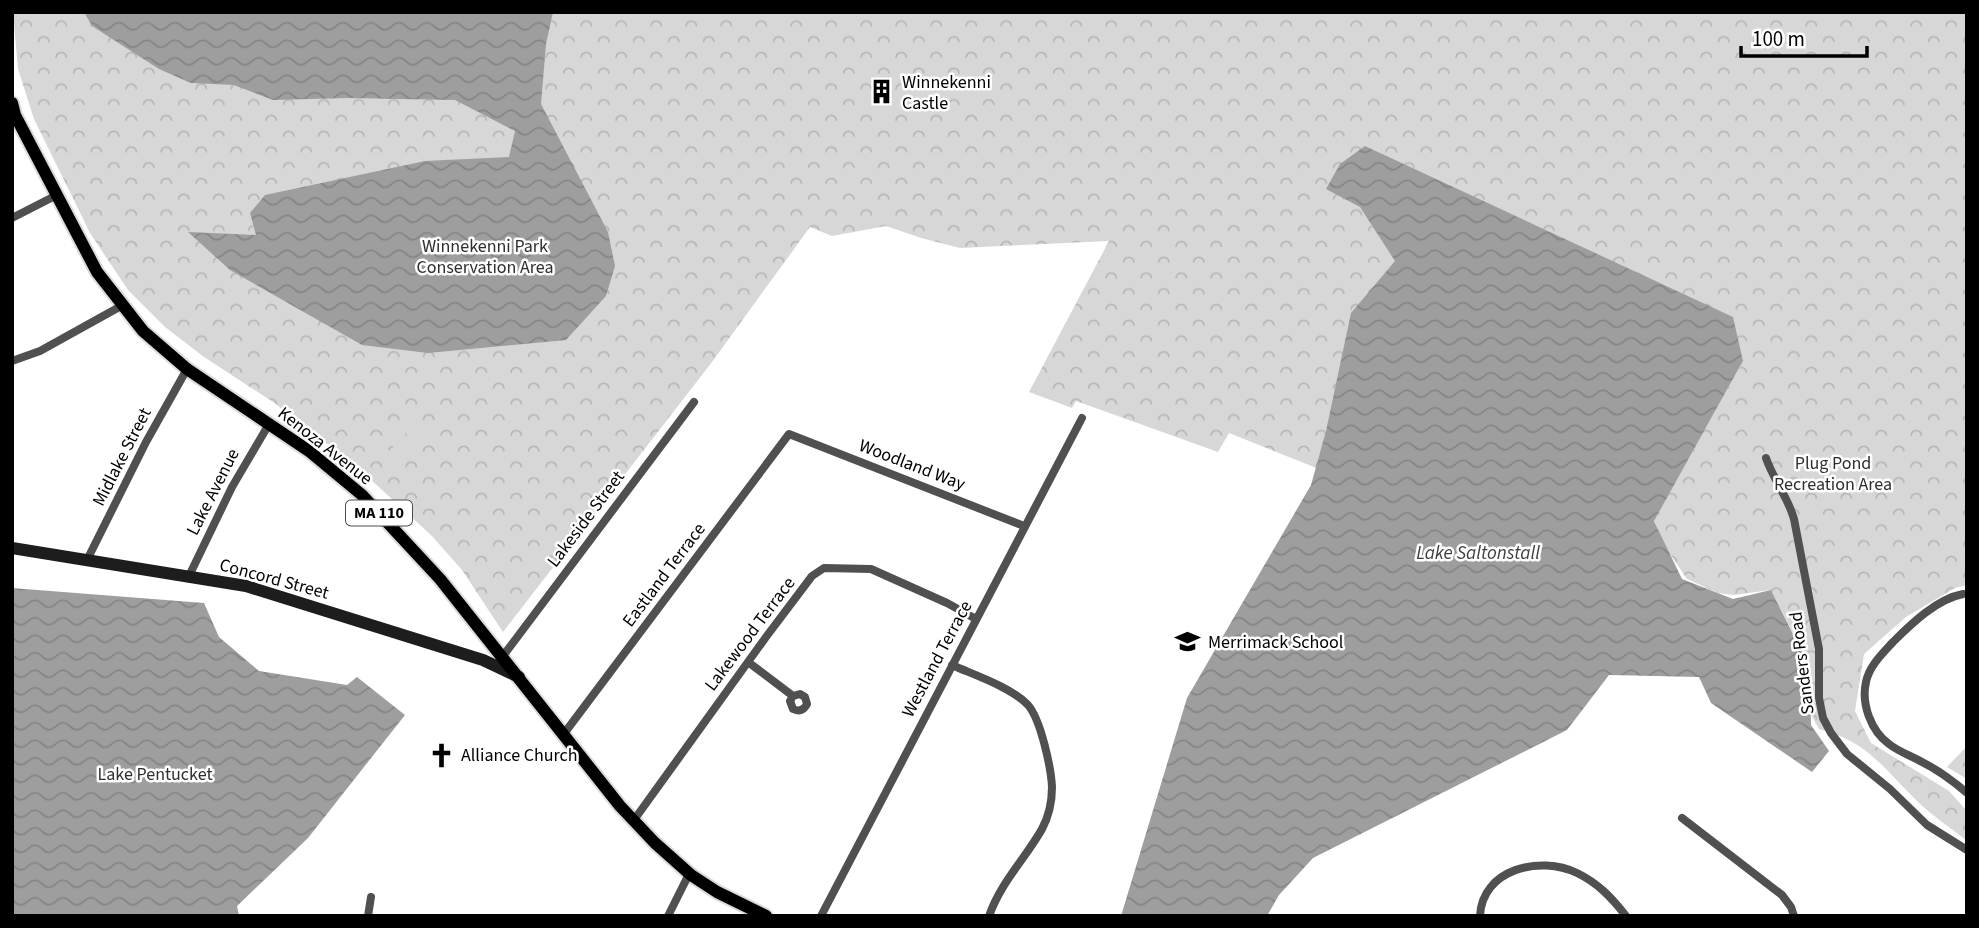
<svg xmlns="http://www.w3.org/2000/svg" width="1979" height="928" viewBox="0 0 1979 928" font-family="'Source Sans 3',sans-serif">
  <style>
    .park { fill: url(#park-crowns) }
    .garden { fill: #d7d7d7 }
    .water { fill: url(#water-waves) }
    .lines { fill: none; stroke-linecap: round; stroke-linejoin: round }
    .primary-casing { stroke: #dbdbdb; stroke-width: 16 }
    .street { stroke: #505050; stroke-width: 8 }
    .secondary { stroke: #1d1d1d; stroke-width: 12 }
    .primary { stroke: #000; stroke-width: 12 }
    .labels { text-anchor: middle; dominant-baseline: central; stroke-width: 5; stroke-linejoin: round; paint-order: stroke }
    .shield { fill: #fff; stroke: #4c4c4c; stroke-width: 2 }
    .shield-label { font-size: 16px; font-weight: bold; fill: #000 }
    .poi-label { font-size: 18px; fill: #000; stroke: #fff; text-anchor: start }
    .park-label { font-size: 18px; fill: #2e2e2e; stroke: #fff }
    .street-label { font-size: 18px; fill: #000; stroke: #fff }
    .water-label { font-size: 19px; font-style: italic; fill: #3f3f3f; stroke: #fff }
  </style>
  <defs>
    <pattern id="park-crowns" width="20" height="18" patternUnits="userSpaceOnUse" patternTransform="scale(1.75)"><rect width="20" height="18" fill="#d7d7d7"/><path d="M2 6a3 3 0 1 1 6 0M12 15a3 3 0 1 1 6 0" fill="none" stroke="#b7b7b7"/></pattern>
    <pattern id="water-waves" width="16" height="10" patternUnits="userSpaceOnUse" patternTransform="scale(1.75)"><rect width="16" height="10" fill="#9e9e9e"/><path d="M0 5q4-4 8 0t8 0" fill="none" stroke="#868686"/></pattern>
  </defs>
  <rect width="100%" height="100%" fill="#fff"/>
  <path class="park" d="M13,12h1954v573l-12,3 -49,29 -42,37 -9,57 16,32 78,48 18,20v30c-16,-13 -33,-24 -48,-38 -35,-34 -50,-61 -100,-74l-9,-16 3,-27 -5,-24 -37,-72 -37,5 -16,-2 -31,-14 -21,-31 -12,-28 87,-155 -1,-15 -372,-145 37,59 -81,207 -95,-38 -11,19 -142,-51 -4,7 -43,-16 80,-151 -149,7 -39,-10 -35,-12 -54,10 -22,-9 -98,135 -209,270 -41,-62 -30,-34 -76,-70 -83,-64 -69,-45 -39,-30 -37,-37 -38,-57 -56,-114 -16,-50z
    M1967,746v33l-20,-12z"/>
  <path class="garden" d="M408,417l22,20 -9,10 -22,-20z
    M395,431l23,20 -9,10 -22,-20z
    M383,445l23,20 -9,10 -23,-20z"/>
  <path class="water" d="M84,12h469l-7,32 -5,60 67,128 7,34 -9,30 -40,44 -138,13 -66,-8 -132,-75 -42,-38 68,3 -6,-22 15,-18 160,-34 84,-4 6,-26 -60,-31 -108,-2 -74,2 -39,-15 -43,-2 -32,-14 -67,-43z
    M1365,146l368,171 10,44 -89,160 28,58 51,20 38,-9 39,78 1,57 18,26 -17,21 -101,-69 -12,-26 -90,-2 -42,55 -254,128 -34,37 -12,21h-146l66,-218 124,-213 15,-54 25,-118 44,-52 -35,-54 -34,-18 14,-25z
    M12,588l192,15 15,34 40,34 88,14 10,-8 48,38 -97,123 -71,68 2,10h-227z"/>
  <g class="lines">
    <defs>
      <path id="primary" d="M12,103l3,12 82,157 46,59 44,38 122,82 53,44 78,84 180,227 35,37 36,32 26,17 49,24"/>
    </defs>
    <use href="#primary" class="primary-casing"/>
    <path class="street" d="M12,218l45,-23
      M12,361l28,-10 83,-46
      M1766,458c7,21 22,39 28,61l25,130v49l4,20 8,15 16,21 43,35 37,36 40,25
      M87,560l59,-118 41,-73
      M189,576l43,-89 37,-63
      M1963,594c-26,5 -51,29 -70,48 -10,11 -24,24 -27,40 -5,22 5,49 23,62 10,8 23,12 33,18 16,8 31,19 45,31
      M503,656l191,-254
      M748,662l45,34 -3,5 3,8c6,3 11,1 14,-5l-2,-7 -5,-3 -7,2
      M952,665c22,10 59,22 76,40 13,15 23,63 24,82 0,15 -3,29 -10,42 -17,30 -41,53 -53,87
      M563,735l226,-301 235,92
      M1682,818l100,77 9,12 3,9
      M634,820l132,-183 46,-61 12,-8 47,1 76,34 29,16
      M368,916l3,-19
      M668,916l21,-42
      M821,916l261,-498
      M1480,916c2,-47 60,-61 97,-43 21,10 35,25 49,43"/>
    <path class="secondary" d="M12,548l234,38 237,74 36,17"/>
    <use href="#primary" class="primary"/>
  </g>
  <defs>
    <symbol id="building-bare" viewBox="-9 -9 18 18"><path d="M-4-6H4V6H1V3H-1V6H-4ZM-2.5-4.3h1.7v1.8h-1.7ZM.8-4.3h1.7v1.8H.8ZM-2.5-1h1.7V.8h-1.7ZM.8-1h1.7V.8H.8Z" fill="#000" stroke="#fff" stroke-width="2.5" paint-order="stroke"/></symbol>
    <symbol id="school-bare" viewBox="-9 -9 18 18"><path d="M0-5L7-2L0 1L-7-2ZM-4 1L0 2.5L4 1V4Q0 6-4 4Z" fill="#000" stroke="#fff" stroke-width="2.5" paint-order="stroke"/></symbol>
    <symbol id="church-bare" viewBox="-9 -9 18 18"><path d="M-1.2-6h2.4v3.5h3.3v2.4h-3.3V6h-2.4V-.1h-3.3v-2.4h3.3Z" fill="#000" stroke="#fff" stroke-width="2.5" paint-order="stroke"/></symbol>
  </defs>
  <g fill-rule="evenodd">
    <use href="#building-bare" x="864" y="74" width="35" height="35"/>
    <use href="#school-bare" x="1170" y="624" width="35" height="35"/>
    <use href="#church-bare" x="424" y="738" width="35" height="35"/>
  </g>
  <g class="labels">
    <rect class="shield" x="346" y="500.5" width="66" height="25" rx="5"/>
    <g class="shield-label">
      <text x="379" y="513">MA 110</text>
    </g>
    <g class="poi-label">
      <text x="902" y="82">Winnekenni<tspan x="902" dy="21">Castle</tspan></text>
      <text x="1208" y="642">Merrimack School</text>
      <text x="461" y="755">Alliance Church</text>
    </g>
    <g class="park-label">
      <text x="485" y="246">Winnekenni Park<tspan x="485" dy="21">Conservation Area</tspan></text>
      <text x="1833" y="463">Plug Pond<tspan x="1833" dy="21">Recreation Area</tspan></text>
      <text x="155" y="774">Lake Pentucket</text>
    </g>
    <g class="street-label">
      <text transform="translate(325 446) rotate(38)">Kenoza Avenue</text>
      <text transform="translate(122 457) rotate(-63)">Midlake Street</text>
      <text transform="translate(912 465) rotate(21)">Woodland Way</text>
      <text transform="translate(213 492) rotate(-63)">Lake Avenue</text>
      <text transform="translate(586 519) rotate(-53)">Lakeside Street</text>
      <text transform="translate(664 575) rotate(-53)">Eastland Terrace</text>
      <text transform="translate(274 579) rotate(15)">Concord Street</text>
      <text transform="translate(750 634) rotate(-53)">Lakewood Terrace</text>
      <text transform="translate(937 659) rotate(-62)">Westland Terrace</text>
      <text transform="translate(1802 663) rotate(-97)">Sanders Road</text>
    </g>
    <g class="water-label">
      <text x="1478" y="553">Lake Saltonstall</text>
    </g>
  </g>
  <rect width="1979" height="928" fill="none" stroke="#000000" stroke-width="28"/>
  <path d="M1741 46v10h126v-10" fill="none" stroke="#000000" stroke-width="3.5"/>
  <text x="1752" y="46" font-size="21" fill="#000000" stroke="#ffffff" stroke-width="5" paint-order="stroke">100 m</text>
</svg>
